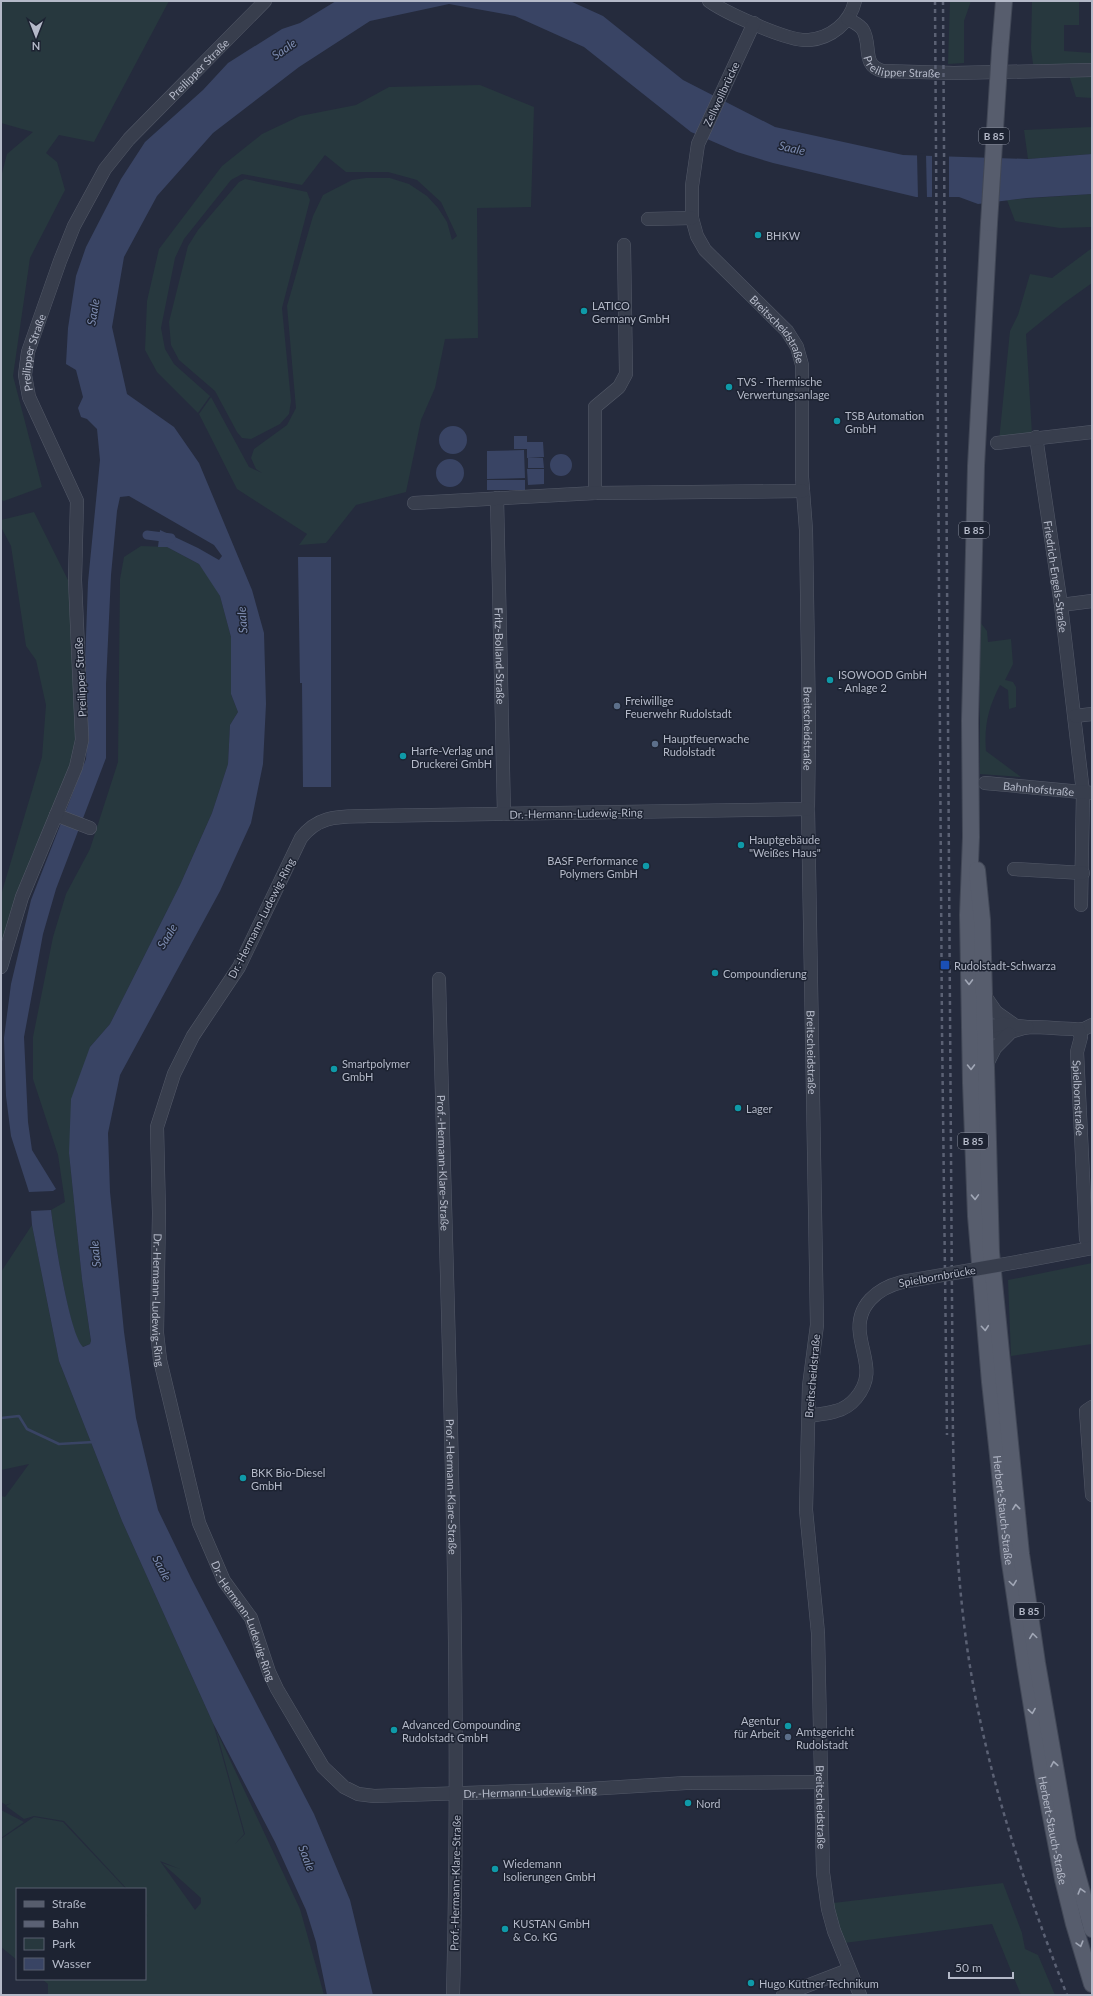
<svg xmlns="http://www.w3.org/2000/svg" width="1093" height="1996" viewBox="0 0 1093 1996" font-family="Lato,sans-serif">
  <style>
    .green { fill: #27383e; fill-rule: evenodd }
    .water { fill: #394464 }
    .pier { fill: #252b3d }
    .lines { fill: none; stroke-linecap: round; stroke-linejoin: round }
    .stream { stroke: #394464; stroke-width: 2.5 }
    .canal { stroke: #394464; stroke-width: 9 }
    .minor-casing { stroke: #535968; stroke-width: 14 }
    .major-casing { stroke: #414756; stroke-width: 18 }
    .minor { stroke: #383e4d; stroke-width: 13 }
    .major { stroke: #575d6d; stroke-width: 16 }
    .rail { stroke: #5b6174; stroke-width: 2.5; stroke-dasharray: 4 4; stroke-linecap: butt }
    .minor-bridge-casing { stroke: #535968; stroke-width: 14; stroke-linecap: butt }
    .major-bridge-casing { stroke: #414756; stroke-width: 18; stroke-linecap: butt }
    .minor-bridge { stroke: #383e4d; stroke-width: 13 }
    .major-bridge { stroke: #575d6d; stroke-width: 16 }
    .oneway { stroke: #a1a7b6 }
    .culture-dot { fill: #0f9aa8; stroke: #1d2332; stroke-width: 1.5 }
    .service-dot { fill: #5c6f8a; stroke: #1d2332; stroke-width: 1.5 }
    .transit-dot { fill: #1a4fb4; stroke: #1d2332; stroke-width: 1.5 }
    .labels { text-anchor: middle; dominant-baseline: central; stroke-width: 3; stroke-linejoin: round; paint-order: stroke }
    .shield { fill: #1d2332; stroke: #878c9b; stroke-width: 1 }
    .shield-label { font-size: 10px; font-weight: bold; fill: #b4b9c8 }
    .street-label { font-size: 11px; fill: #b4b9c8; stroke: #1d2332 }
    .poi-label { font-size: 11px; fill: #b4b9c8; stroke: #1d2332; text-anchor: start }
    .water-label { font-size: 12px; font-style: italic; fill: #7c8bb0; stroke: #1d2332 }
  </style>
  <rect width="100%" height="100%" fill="#252b3d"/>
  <path class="green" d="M1,1h168l-75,141 -35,-7 -13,18 11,9 8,28 -35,68 -17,118 29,111 -38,14 -3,-1v-323l6,-23 26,-22 -32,-9z
    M950,1h21l-7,20v42l-16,1z
    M1032,1h47v24h-15v26l28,2v45l-16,-1 -10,-31 -33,-2 -2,-15z
    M480,85l54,22 -3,100 -54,1 1,130 -33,1 -10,49 -14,32 -15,72 -50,13 -30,38 -27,2 8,-11 -70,-45 -38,-75 12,-17 38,70 13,6 -6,-4 -5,-11 3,-9 33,-24 9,-17 -9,-102 26,-90 10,-21 29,-15 14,-2h24l19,6 18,12 11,12 9,14 5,18 5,-4 -16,-34 -24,-22 -29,-8h-42l-21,-17 -23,30 -60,-11 -11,6 -47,59 -9,19 -14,70 4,21 9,15 36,32 -12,17 -41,-41 -12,-22 2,-49 12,-52 63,-83 40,-32 38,-18 56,-11 33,-18z
    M1092,127v27l-64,5 -4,-29z
    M245,179l62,13 3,8 -28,108 9,93 -2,13 -9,10 -29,15 -9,-1 -5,-6 -22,-41 -36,-31 -8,-15 -2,-23 19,-76 10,-16 41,-48z
    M1092,194v33l-32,1 -45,-7 -8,-21z
    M1092,248v35l-28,20 -38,31 6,100 -33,7 11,-110 8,-16 12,-41 22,4z
    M34,512l34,68 9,144 -4,32 -72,190v-51l41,-138 4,-52 -10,-45 -10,-14 -15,-100 -10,-19v-7z
    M141,546l26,1 32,17 15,20 6,12 11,41v57l7,18 -8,13 -2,39 -16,49 -32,72 -70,139 -20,23 -21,106 13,126 9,63 -1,2 -8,3c-13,-14 -28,-114 -31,-137l14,-8 -7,-47 -25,-76v-42l20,-100 13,-43 24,-45 28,-87 2,-183 4,-22z
    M980,622l7,9 1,11 23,-3 2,25 -8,16 8,2 3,5v20l-7,2 -1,-19 -8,-5c-12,23 -16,41 -14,66l35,26 -41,-3z
    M32,1225l27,136 63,160 91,202 31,111 -9,10 10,-10 -29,-104 84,179 24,86h-276v-11l-6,-5h103v-66l3,4 -3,-5v-23h-18l-63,-68 -30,-5 -10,3 -18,-13 5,-3 -5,2 -5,-3v-306l4,1 24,-33 -28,6v-198zM160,1861l20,8 -18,-6 39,35v5l-6,7z
    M1092,1263v81l-81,12 -3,-76z
    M1,1810l23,12 -23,16z
    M34,1817l29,5 63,67h-109v71l-16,-13v-108z
    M1003,1883l19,50 3,16 13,6 17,40h-34l-29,-71 -148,19 -11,-40z"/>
  <path class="water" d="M336,1h234l33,15 80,64 92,47 128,28 125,4 64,-5v40l-65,4 -49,6 -19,-7h-43l-143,-34 -36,-11 -46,-20 -107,-85 -69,-31 -66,-12 -79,17 -71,46 -86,66 -56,63 -33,61 -12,70 15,67 47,33 25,36 53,127 12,43 2,71 -3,60 -12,59 -31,68 -100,184 -12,58 2,59 14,140 12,86 22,92 33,68 123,236 36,86 23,95h-46l-11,-53 -10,-32 -31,-68 -62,-119 -91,-202 -63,-160 -27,-136 -1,-14 20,-1c3,23 18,124 32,137l7,-3 1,-3 -9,-62 -13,-126 2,-54 19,-52 20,-23 70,-139 32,-72 16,-49 2,-39 8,-13 -7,-18v-57l-11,-41 -21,-32 -32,-17h-9l2,-17 38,18 21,12 3,-4 -8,-11 -85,-49 -9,1 -3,14 -6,64 -5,109v74l-50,131 -13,45 -19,103 4,85 4,28 24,39 -3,2 -24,1 -18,-56 -5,-40 -2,-58 7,-54 20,-84 55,-141 2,-35 -3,-61 3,-81 12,-122 -3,-31 -10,-10 -6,-2 -3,-9 5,-11 -7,-27 -10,-6 2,-36 8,-52 10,-29 35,-68 24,-37 58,-52 25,-27 54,-34 18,-6z
    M439 440a14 14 0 1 1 28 0a14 14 0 1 1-28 0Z
    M514,436h13v6h16l1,15 -17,1v-12v3h-13z
    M524,450l1,28 -38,1v-28z
    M550 465a11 11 0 1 1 22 0a11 11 0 1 1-22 0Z
    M528,458h15l1,10h-16z
    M436 473a14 14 0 1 1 28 0a14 14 0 1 1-28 0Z
    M527,469h17v15l-16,1z
    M487,480h38v10h-38z
    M298,557h33v230h-28l-1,-104h-2z"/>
  <path class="pier" d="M917,153l9,1 1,45h-9z
    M932,154h17v45h-17z"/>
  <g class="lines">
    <path class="stream" d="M1,1418l18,-2 8,13 32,15 35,-2"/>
    <path class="canal" d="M147,535l24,3"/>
    <defs>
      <g id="minor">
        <path d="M709,1c17,12 80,41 100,39 22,-2 41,-17 46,-39"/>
        <path id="s1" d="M848,19c5,3 12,6 15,11 9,15 -2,36 20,41l71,2 138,-3"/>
        <path id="s2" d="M754,23l-56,121 -6,42v32l5,18 8,14 82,81 10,16 5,18v112l4,53 3,195 -1,84 9,516 -8,61 -3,124 12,123 5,240 5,36 6,22 26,64"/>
        <path d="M648,219l44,-1"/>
        <path id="s3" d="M1036,437l25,168 22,187 -2,113"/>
        <path d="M997,443l95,-11"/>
        <path d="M595,493v-86l24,-20 7,-13 -2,-129"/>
        <path id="s4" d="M497,498l7,316"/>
        <path d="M414,503l181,-10 208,-2"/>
        <path d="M1061,605l31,-4"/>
        <path d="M1075,716l17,-2"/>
        <path id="s5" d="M985,783l107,10"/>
        <path id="s6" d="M808,809l-440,7c-27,1 -49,-2 -67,22l-62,129 -46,69 -19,38 -17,53 2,86 -2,120 3,27 39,163 25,58 27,37 18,54 8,17 46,78 21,20 14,7 16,2 214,-7 98,-6 135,-1"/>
        <path d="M56,815l34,13"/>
        <path d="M1014,869l69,4"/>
        <path id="s7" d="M1,967l21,-70 54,-130 6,-27 -7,-160 2,-79 -48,-104 -4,-22 3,-23 32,-91 14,-35 31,-57 24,-30 136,-138"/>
        <path id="s8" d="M439,979c8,339 23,677 14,1016"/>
        <path d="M985,996l11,16 17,12"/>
        <path d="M985,1028c24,12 26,0 46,-1 15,0 31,2 47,2h6l8,-4"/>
        <path d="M985,1028l17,-4 25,3"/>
        <path id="s9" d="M1078,1029l3,8 -4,15 9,187"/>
        <path d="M986,1066l9,-18 14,-14"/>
        <path d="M1023,1261l69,-13"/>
        <path d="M1092,1407l-6,4 6,84"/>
        <path d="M809,1416c9,-2 18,-2 27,-5 8,-2 15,-7 20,-13 19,-23 7,-40 4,-64 -4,-29 18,-46 42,-52"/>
        <path d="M783,1995l65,-25"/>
      </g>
      <g id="major">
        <path d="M1000,50l4,-49"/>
        <path id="s10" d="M989,223l-13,243 -6,255 1,116 -3,78 3,168 5,133 14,166 19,174 16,108 18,111 20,104 11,45 18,60"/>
        <path d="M977,870l5,50 9,332 30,302 16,109 31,178 24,88"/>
      </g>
    </defs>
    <use href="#minor" class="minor-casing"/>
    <use href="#major" class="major-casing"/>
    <use href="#minor" class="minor"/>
    <use href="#major" class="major"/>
    <path class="rail" d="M935,1l7,1029 5,405
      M943,1l9,1299c1,111 -1,222 13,332 16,126 56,245 102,363"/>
    <defs>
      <path id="minor-bridge" d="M902,1282l121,-21"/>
      <path id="major-bridge" d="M989,223l11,-173"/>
    </defs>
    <use href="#minor-bridge" class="minor-bridge-casing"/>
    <use href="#major-bridge" class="major-bridge-casing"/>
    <use href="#minor-bridge" class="minor-bridge"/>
    <use href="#major-bridge" class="major-bridge"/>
  </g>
  <defs><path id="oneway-chevron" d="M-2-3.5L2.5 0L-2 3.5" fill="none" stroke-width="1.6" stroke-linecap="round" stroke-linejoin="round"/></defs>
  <g class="oneway">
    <use href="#oneway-chevron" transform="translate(969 982) rotate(89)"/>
    <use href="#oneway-chevron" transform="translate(971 1067) rotate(89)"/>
    <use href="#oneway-chevron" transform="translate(975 1197) rotate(88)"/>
    <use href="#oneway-chevron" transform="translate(985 1328) rotate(85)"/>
    <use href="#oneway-chevron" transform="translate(1016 1507) rotate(-96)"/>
    <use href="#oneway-chevron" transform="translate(1013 1583) rotate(82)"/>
    <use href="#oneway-chevron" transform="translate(1033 1636) rotate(-98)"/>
    <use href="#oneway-chevron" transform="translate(1032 1711) rotate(81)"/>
    <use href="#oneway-chevron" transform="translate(1054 1764) rotate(-100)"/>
    <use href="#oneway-chevron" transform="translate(1081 1891) rotate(-106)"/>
    <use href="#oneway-chevron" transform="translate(1080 1944) rotate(74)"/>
  </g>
  <g class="culture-dot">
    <circle cx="758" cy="235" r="4"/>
    <circle cx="584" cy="311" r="4"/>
    <circle cx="729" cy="387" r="4"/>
    <circle cx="837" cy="421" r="4"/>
    <circle cx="830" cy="680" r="4"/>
    <circle cx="403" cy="756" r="4"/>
    <circle cx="741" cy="845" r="4"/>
    <circle cx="646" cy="866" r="4"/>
    <circle cx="715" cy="973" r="4"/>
    <circle cx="334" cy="1069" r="4"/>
    <circle cx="738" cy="1108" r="4"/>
    <circle cx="243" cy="1478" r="4"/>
    <circle cx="788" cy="1726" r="4"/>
    <circle cx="394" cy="1730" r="4"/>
    <circle cx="688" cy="1803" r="4"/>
    <circle cx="495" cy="1869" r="4"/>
    <circle cx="505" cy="1929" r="4"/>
    <circle cx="751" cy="1983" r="4"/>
  </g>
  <g class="service-dot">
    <circle cx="617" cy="706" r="4"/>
    <circle cx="655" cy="744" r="4"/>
    <circle cx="788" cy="1737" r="4"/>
  </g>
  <rect class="transit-dot" x="940" y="960" width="10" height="10" rx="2"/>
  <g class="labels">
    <g class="shield">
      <rect x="979" y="128" width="30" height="16" rx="3"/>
      <rect x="959" y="522" width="30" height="16" rx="3"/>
      <rect x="958" y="1133" width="30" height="16" rx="3"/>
      <rect x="1014" y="1603" width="30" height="16" rx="3"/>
    </g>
    <g class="shield-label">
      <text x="994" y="136">B 85</text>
      <text x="974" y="530">B 85</text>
      <text x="973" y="1141">B 85</text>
      <text x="1029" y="1611">B 85</text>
    </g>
    <g class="street-label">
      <text stroke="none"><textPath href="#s1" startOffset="85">Preilipper Straße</textPath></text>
      <text stroke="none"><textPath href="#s7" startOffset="977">Preilipper Straße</textPath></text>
      <text transform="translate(721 94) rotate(-65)">Zellwollbrücke</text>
      <text stroke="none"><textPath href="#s2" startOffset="351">Breitscheidstraße</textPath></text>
      <text stroke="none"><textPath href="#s7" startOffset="641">Preilipper Straße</textPath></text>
      <text stroke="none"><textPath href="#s3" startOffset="141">Friedrich-Engels-Straße</textPath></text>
      <text stroke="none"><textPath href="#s4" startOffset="158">Fritz-Bolland-Straße</textPath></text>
      <text transform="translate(80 677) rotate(-93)">Preilipper Straße</text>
      <text stroke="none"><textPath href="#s2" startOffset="759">Breitscheidstraße</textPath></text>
      <text stroke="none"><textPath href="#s5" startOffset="54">Bahnhofstraße</textPath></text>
      <text transform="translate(576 813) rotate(-1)">Dr.-Hermann-Ludewig-Ring</text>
      <text transform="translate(261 918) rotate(-63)">Dr.-Hermann-Ludewig-Ring</text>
      <text stroke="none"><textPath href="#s2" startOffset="1083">Breitscheidstraße</textPath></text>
      <text stroke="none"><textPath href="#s9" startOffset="70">Spielbornstraße</textPath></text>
      <text stroke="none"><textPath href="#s8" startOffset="184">Prof.-Hermann-Klare-Straße</textPath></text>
      <text transform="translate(937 1276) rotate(-10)">Spielbornbrücke</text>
      <text stroke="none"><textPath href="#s6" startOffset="1011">Dr.-Hermann-Ludewig-Ring</textPath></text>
      <text transform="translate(812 1376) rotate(-85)">Breitscheidstraße</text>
      <text stroke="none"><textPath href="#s8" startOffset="508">Prof.-Hermann-Klare-Straße</textPath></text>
      <text stroke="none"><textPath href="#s10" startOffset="1289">Herbert-Stauch-Straße</textPath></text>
      <text stroke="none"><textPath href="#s6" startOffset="1347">Dr.-Hermann-Ludewig-Ring</textPath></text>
      <text stroke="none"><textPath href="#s6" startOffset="1731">Dr.-Hermann-Ludewig-Ring</textPath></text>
      <text stroke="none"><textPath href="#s2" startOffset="1839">Breitscheidstraße</textPath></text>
      <text stroke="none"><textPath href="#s10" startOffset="1613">Herbert-Stauch-Straße</textPath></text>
      <text transform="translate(455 1883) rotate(-89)">Prof.-Hermann-Klare-Straße</text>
    </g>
    <g class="poi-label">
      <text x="766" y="235">BHKW</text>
      <text x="592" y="305">LATICO<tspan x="592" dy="13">Germany GmbH</tspan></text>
      <text x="737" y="381">TVS - Thermische<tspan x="737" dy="13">Verwertungsanlage</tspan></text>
      <text x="845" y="415">TSB Automation<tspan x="845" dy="13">GmbH</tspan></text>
      <text x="838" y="674">ISOWOOD GmbH<tspan x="838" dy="13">- Anlage 2</tspan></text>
      <text x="625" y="700">Freiwillige<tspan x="625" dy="13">Feuerwehr Rudolstadt</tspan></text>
      <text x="663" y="738">Hauptfeuerwache<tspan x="663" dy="13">Rudolstadt</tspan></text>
      <text x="411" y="750">Harfe-Verlag und<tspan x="411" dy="13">Druckerei GmbH</tspan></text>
      <text x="749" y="839">Hauptgebäude<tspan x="749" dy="13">"Weißes Haus"</tspan></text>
      <text x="638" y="860" text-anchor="end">BASF Performance<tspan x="638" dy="13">Polymers GmbH</tspan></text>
      <text x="954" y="965">Rudolstadt-Schwarza</text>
      <text x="723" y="973">Compoundierung</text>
      <text x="342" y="1063">Smartpolymer<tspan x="342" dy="13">GmbH</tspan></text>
      <text x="746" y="1108">Lager</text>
      <text x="251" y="1472">BKK Bio-Diesel<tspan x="251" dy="13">GmbH</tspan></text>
      <text x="780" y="1720" text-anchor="end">Agentur<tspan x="780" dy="13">für Arbeit</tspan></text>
      <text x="402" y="1724">Advanced Compounding<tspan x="402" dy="13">Rudolstadt GmbH</tspan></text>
      <text x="796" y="1731">Amtsgericht<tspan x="796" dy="13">Rudolstadt</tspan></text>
      <text x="696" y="1803">Nord</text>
      <text x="503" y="1863">Wiedemann<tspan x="503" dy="13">Isolierungen GmbH</tspan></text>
      <text x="513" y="1923">KUSTAN GmbH<tspan x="513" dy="13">&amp; Co. KG</tspan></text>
      <text x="759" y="1983">Hugo Küttner Technikum</text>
    </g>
    <g class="water-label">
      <text transform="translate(284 49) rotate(-35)">Saale</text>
      <text transform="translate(792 148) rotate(13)">Saale</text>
      <text transform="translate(93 312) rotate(-81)">Saale</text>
      <text transform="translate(242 620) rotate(-94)">Saale</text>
      <text transform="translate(167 936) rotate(-58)">Saale</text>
      <text transform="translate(95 1254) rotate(-96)">Saale</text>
      <text transform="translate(162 1568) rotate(63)">Saale</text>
      <text transform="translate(307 1858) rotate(69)">Saale</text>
    </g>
  </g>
  <rect width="1093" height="1996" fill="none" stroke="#b4b9c8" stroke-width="4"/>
  <rect x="16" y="1888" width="130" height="92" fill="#1d2332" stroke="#595f6e"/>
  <rect x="24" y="1901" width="20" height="6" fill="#575d6d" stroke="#595f6e"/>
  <text x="52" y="1908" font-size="12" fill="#b4b9c8">Straße</text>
  <rect x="24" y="1921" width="20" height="6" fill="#5b6174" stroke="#595f6e"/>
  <text x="52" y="1928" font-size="12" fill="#b4b9c8">Bahn</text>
  <rect x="24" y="1938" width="20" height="12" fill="#27383e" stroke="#595f6e"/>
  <text x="52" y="1948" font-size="12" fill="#b4b9c8">Park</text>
  <rect x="24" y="1958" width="20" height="12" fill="#394464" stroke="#595f6e"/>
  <text x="52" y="1968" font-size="12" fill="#b4b9c8">Wasser</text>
  <g transform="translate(36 36) rotate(180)" stroke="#1d2332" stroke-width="3" paint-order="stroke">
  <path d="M0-3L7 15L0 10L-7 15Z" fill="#b4b9c8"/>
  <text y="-6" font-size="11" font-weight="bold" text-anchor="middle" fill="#b4b9c8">N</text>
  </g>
  <path d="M949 1972v6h64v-6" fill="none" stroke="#b4b9c8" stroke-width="2"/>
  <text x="955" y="1972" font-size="12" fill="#b4b9c8" stroke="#1d2332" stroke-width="3" paint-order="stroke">50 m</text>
</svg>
